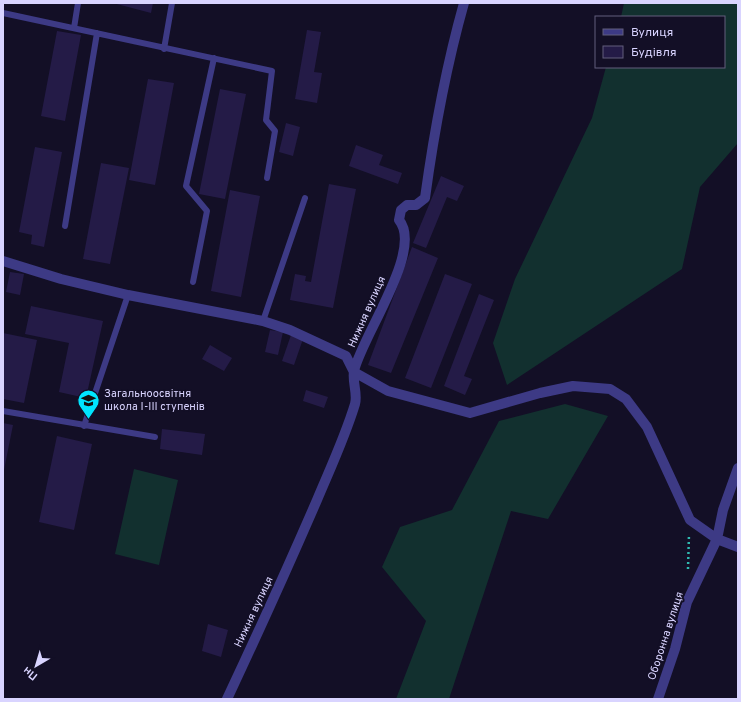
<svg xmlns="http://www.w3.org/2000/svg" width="741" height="702" viewBox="0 0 741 702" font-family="Overpass,sans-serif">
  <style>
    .grass { fill: #12302f }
    .building { fill: #241b47 }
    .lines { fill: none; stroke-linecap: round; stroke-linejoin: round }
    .path { stroke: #2fb8b0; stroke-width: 2.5; stroke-dasharray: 2 3; stroke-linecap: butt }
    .lane { stroke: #3d3a85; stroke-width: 6 }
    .street { stroke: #3d3a85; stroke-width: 10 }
    .labels { text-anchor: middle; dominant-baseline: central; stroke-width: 4; stroke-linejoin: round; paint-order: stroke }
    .street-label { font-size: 11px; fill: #d9d4ff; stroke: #130f26 }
    .poi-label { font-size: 11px; fill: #d9d4ff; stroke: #130f26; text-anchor: start }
  </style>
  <rect width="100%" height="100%" fill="#130f26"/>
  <path class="grass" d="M624,3h114v140l-38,44 -18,82 -175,116 -14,-42 22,-64 77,-161 14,-51h118v-50h-103z
    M565,404l43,12 -60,103 -37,-8 -62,188h-53l30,-78 -44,-54 18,-40 52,-17 47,-89z
    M134,469l44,11 -19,85 -44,-11z"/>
  <path class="building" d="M113,3h40l-2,10z
    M307,30l14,2 -7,40 8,1 -5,30 -22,-4z
    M57,31l24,4 -16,86 -24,-5z
    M148,79l26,4 -19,102 -26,-5z
    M220,89l26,5 -21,105 -26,-5z
    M286,123l14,4 -7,29 -14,-4z
    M356,145l27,10 -4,10 23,8 -4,11 -49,-18z
    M35,147l27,5 -18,95 -13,-3 1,-9 -13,-3z
    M101,163l28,5 -19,96 -27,-5z
    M441,176l23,10 -7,15 -10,-4 -21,51 -13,-5z
    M329,184l27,5 -23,119 -43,-8 5,-26 11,2 -1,5 6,1z
    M230,190l30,6 -19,101 -30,-6z
    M412,247l26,11 -47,115 -23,-8z
    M10,272l14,2 -4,21 -14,-3z
    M445,274l27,10 -41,104 -26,-10z
    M479,294l15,6 -30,76 8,3 -7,16 -21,-9z
    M31,306l72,15 -17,77 -27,-6 10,-49 -44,-9z
    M270,330l13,2 -5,23 -13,-3z
    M3,333l34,7 -13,63 -21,-4z
    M291,335l12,4 -9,26 -12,-4z
    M210,345l22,13 -8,13 -22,-12z
    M306,390l22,7 -4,11 -21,-7z
    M3,423l10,2 -9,45h-1z
    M162,429l43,5 -3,21 -42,-6z
    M57,436l35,8 -18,86 -35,-8z
    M208,624l20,6 -7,27 -19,-6z"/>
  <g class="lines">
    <path class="path" d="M688,569l1,-35"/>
    <path class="lane" d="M3,13l269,58 -6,49 9,11 -8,47
      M74,28l4,-25
      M164,49l8,-46
      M65,226l32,-193
      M193,282l14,-71 -21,-25 28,-128
      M263,321l42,-123
      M3,411l152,26
      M84,426l44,-131"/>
    <path class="street" d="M3,261l58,18 67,16 135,26 27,9 56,26 8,16 34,19 82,22 70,-20 33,-7 37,3 16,10 21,28 43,93 27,19 21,8
      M227,699c31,-66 61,-132 90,-199 13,-31 28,-63 38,-96 3,-10 -3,-22 -1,-33 8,-35 70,-121 45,-151l2,-10 6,-5h9l9,-7c9,-66 21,-131 39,-195
      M658,699l17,-50 12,-47 30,-63 6,-29 15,-42"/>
  </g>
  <defs>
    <symbol id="school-pin" viewBox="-11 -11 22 30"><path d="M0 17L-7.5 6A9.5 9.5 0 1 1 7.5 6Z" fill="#00e5ff" stroke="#130f26"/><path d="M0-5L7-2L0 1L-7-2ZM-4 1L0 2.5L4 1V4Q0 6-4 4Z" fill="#111"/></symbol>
  </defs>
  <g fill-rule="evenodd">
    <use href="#school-pin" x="76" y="388" width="25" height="34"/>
  </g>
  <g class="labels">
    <g class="street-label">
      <text transform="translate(367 312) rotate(-66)">Нижня вулиця</text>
      <text transform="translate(254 612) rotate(-65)">Нижня вулиця</text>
      <text transform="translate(666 636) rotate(-72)">Оборонна вулиця</text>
    </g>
    <g class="poi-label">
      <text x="104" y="394">Загальноосвітня<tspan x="104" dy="13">школа I-III ступенів</tspan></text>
    </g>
  </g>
  <rect width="741" height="702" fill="none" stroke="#d9d4ff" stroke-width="8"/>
  <rect x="595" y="16" width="130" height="52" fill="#130f26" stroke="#625e7d"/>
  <rect x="603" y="29" width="20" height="6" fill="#3d3a85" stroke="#625e7d"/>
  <text x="631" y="36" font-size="12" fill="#d9d4ff">Вулиця</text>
  <rect x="603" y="46" width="20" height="12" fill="#241b47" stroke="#625e7d"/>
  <text x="631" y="56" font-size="12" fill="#d9d4ff">Будівля</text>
  <g transform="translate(36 666) rotate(218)" stroke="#130f26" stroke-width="3" paint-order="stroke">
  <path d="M0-3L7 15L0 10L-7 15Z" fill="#d9d4ff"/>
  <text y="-6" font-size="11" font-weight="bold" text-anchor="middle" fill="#d9d4ff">Пн</text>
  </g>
</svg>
